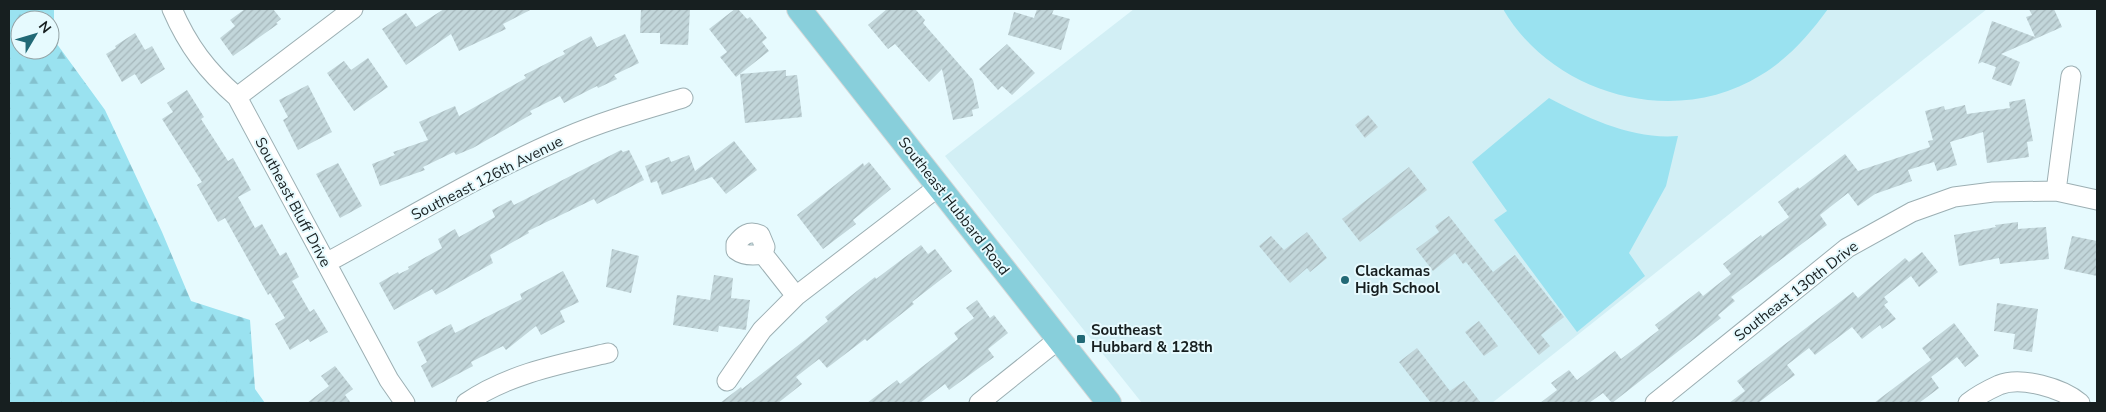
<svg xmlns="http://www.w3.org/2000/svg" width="2106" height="412" viewBox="0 0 2106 412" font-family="'Nunito Sans',sans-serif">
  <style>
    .built { fill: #d2eff5 }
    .forest { fill: url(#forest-firs); fill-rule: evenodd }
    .garden { fill: #9ae2f0 }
    .building { fill: url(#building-hatch) }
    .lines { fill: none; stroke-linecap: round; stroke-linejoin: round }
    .minor-casing { stroke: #9cafb3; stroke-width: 21 }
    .major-casing { stroke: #d5d7d7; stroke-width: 26 }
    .minor { stroke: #fff; stroke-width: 19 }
    .major { stroke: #88cfdb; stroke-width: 24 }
    .poi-dot { fill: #216976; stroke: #e6fafe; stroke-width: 2 }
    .labels { text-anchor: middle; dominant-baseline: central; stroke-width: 4; stroke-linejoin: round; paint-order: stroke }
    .street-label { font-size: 15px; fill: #171f20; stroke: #e6fafe }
    .poi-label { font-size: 15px; font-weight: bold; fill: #171f20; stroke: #e6fafe; text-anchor: start }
  </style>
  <defs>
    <pattern id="forest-firs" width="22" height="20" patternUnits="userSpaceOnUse" patternTransform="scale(1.25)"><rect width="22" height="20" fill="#9ae2f0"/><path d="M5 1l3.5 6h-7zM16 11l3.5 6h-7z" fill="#84c1ce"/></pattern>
    <pattern id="building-hatch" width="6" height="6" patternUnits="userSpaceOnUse" patternTransform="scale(1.25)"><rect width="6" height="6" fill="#c2d6da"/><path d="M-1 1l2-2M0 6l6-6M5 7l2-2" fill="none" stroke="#a6b7bb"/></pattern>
  </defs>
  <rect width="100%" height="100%" fill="#e6fafe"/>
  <path class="built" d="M1134,9h853l-495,394h-350l-197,-247z"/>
  <path class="forest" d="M9,9h45v31l51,70 57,122 29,69 59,19 5,69 10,14h-256zM20,20h30v30h-30z"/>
  <path class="garden" d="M1503,9h325c-19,26 -39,49 -67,66 -86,54 -208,20 -258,-66z
    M1549,98c38,20 85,42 129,38l-12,50 -37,67 16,23 -68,56 -83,-112 13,-9 -35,-49z"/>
  <path class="building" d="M245,9h28l8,10 -5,4 2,1 -45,32 -13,-18 15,-12 -5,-6z
    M444,9h88l-29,15 3,5 -47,22 -8,-17 -45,31 -24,-36 24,-16 10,14z
    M641,9h49l-2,36 -28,-1v-11h-20z
    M735,9h3l9,10 3,-2 17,21 -5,4 7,9 -33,26 -16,-20 7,-5 -18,-23z
    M887,9h28l10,11 -2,3 50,57 6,28 -7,2 1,6 -20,4 -11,-51 -13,13 -34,-38 -7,5 -20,-24z
    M1037,9h17l-2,5 18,5 -9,31 -53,-15 6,-23 20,6z
    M2029,9h25l8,18 -61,27 19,8 -9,24 -19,-7 4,-12 -14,-5 -4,2 14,-43 43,16 -9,-20 6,-2z
    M135,33l10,17 7,-4 13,23 -24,15 -6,-10 -13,8 -16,-28 10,-6 -1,-2z
    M625,34l14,29 -25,12 3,4 -19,9 -1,-2 -33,17 -4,-7 -30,15 2,3 -59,34 -17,7 -2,-3 -31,15 2,3 -45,16 -8,-22 23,-9 -2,-3 35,-12 -9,-18 36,-16 4,10 67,-38 -2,-3 41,-21 -2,-3 28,-15 6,11z
    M1007,44l28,29 -23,22 -10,-9 -4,4 -19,-21z
    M368,58l20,29 -34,24 -27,-38 17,-12 7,9z
    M786,70v6l11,-1 5,42 -57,6 -5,-49z
    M308,85l24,47 -34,18 -15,-30 5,-3 -9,-17z
    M187,90l17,27 -3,2 27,42 5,-3 18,32 -13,7 17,31 7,-4 18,32 6,-4 13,25 -7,4 18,31 4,-3 14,23 -18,10 -2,-3 -18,11 -15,-26 10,-6 -15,-25 -2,2 -43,-77 -7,4 -21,-37 5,-3 -40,-63 11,-7 -6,-9z
    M2025,99l8,42 -6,1 2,15 -42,6 -4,-31 -33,10 7,23 -20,6 -3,-9 -26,8 4,11 -37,13 -17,12 -10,-13 -28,22 7,10 -96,72 4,4 -17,14 3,3 -109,85 -9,-10 -14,10h-49l17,-13 -6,-7 18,-13 8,10 38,-29 6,8 38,-29 -4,-5 44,-34 4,5 28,-22 -8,-10 38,-29 1,2 27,-20 -11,-15 20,-15 1,2 46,-35 13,17 72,-24 -2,-6 5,-1 -8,-29 19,-5 1,4 20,-5 2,9 43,-6 -1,-6z
    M1368,115l10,12 -13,11 -10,-13z
    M734,141l23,29 -31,24 -14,-17 -50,18 -5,-14 -6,2 -6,-17 24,-9 2,5 18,-7 6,16z
    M621,150l2,2 6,-2 15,30 -47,24 -3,-5 -66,32 1,2 -39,22 3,8 -57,32 -4,-6 -38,21 -15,-27 19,-11 1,2 10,-5 -1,-2 34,-19 -4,-9 17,-10 4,8 36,-20 -3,-7 19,-10 3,5z
    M869,162l22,27 -38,31 3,4 -33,25 -26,-34 66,-52 1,3z
    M338,163l24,43 -22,12 -24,-44z
    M1409,167l18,23 -67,52 -18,-23z
    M1449,216l44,56 22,-17 49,62 -23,18 9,11 -11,9 -73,-93 -3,2 -8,-11 -22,18 -17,-22 23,-17 -4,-6z
    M2018,222v7l28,-2 3,32 -49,5 -1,-6 -40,8 -5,-31 42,-8 -1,-2z
    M1307,232l20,26 -17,14 -3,-4 -17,15 -31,-37 12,-10 13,14z
    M2072,236l25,5v35l-33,-7z
    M921,245l7,9 7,-5 17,22 -40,31 2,2 -47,37 -2,-2 -38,29 -8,-9 -23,18 6,7 -24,19h-58l21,-16 1,2 63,-49 23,-19 -3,-4 32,-26 18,-14 1,2z
    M612,249l27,7 -8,37 -25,-6z
    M1922,252l16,20 -19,15 -8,-11 -27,21 4,5 -4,3 12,14 -14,10 -2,-4 -18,14 -10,-12 -37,28 -6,-7 -22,17 8,10 -37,28h-29l16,-12 -8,-10 116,-89 5,6 47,-40 4,4z
    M563,271l16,31 -19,9 5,11 -24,13 -5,-9 -30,24 -3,-4 -32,16 2,4 -41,22 -11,-22 6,-4 -10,-20 34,-18 4,9 67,-34 -2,-5z
    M714,275l19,3 -2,20 19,2 -4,30 -27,-4 -1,6 -45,-7 4,-30 33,5z
    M977,300l13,18 4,-3 14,18 -20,16 6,8 -45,33 -4,-6 -25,19h-53l30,-23 3,4 58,-45 -4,-6 20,-15 -8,-10z
    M1997,303l41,6 -6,43 -19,-3 2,-15 -21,-3z
    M1479,321l19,25 -14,10 -19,-24z
    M1954,323l25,33 -14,11 -8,-10 -26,20 8,11 -20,15h-45l57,-43 -9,-12z
    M1417,348l33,43 14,-10 17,22h-50l-32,-41z
    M335,366l18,23 -8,6 6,8h-44l22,-17 -8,-10z"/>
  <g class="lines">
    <defs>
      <path id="minor" d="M172,9c16,37 35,62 65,88l152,283 16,23
        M237,97l116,-88
        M2056,191l15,-115
        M763,254c-10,2 -19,2 -27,-4v-6c7,-9 13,-14 24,-9l5,12 -2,7 33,42
        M326,263c78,-42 156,-90 238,-125 39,-17 79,-28 119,-40
        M727,381l35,-51 34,-34 142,-109
        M466,403c42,-29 94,-39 142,-50
        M979,403l80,-64
        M1655,403l192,-155 65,-36 42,-15 39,-5 63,-1 41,9
        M1968,403c9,-7 20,-13 31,-18 22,-9 63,3 81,18"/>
      <path id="major" d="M799,9l310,394"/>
    </defs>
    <use href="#minor" class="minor-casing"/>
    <use href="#major" class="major-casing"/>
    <use href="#minor" class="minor"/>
    <use href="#major" class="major"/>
  </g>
  <g class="poi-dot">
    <circle cx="1345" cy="280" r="5"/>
    <rect x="1076" y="334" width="10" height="10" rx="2.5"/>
  </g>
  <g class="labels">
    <g class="street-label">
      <text transform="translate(487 178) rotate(-27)">Southeast 126th Avenue</text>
      <text transform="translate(293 202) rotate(62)">Southeast Bluff Drive</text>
      <text transform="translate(954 206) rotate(52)">Southeast Hubbard Road</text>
      <text transform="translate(1796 291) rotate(-38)">Southeast 130th Drive</text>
    </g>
    <g class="poi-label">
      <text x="1355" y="271">Clackamas<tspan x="1355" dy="17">High School</tspan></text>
      <text x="1091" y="330">Southeast<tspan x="1091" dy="17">Hubbard &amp; 128th</tspan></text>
    </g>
  </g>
  <rect width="2106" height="412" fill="none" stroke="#171f20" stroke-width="20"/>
  <g transform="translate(35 35) rotate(52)"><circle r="24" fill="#e6fafe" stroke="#93a2a5"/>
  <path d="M0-4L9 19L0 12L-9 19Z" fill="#216976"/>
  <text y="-8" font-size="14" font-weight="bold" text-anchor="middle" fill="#171f20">N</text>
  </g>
</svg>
